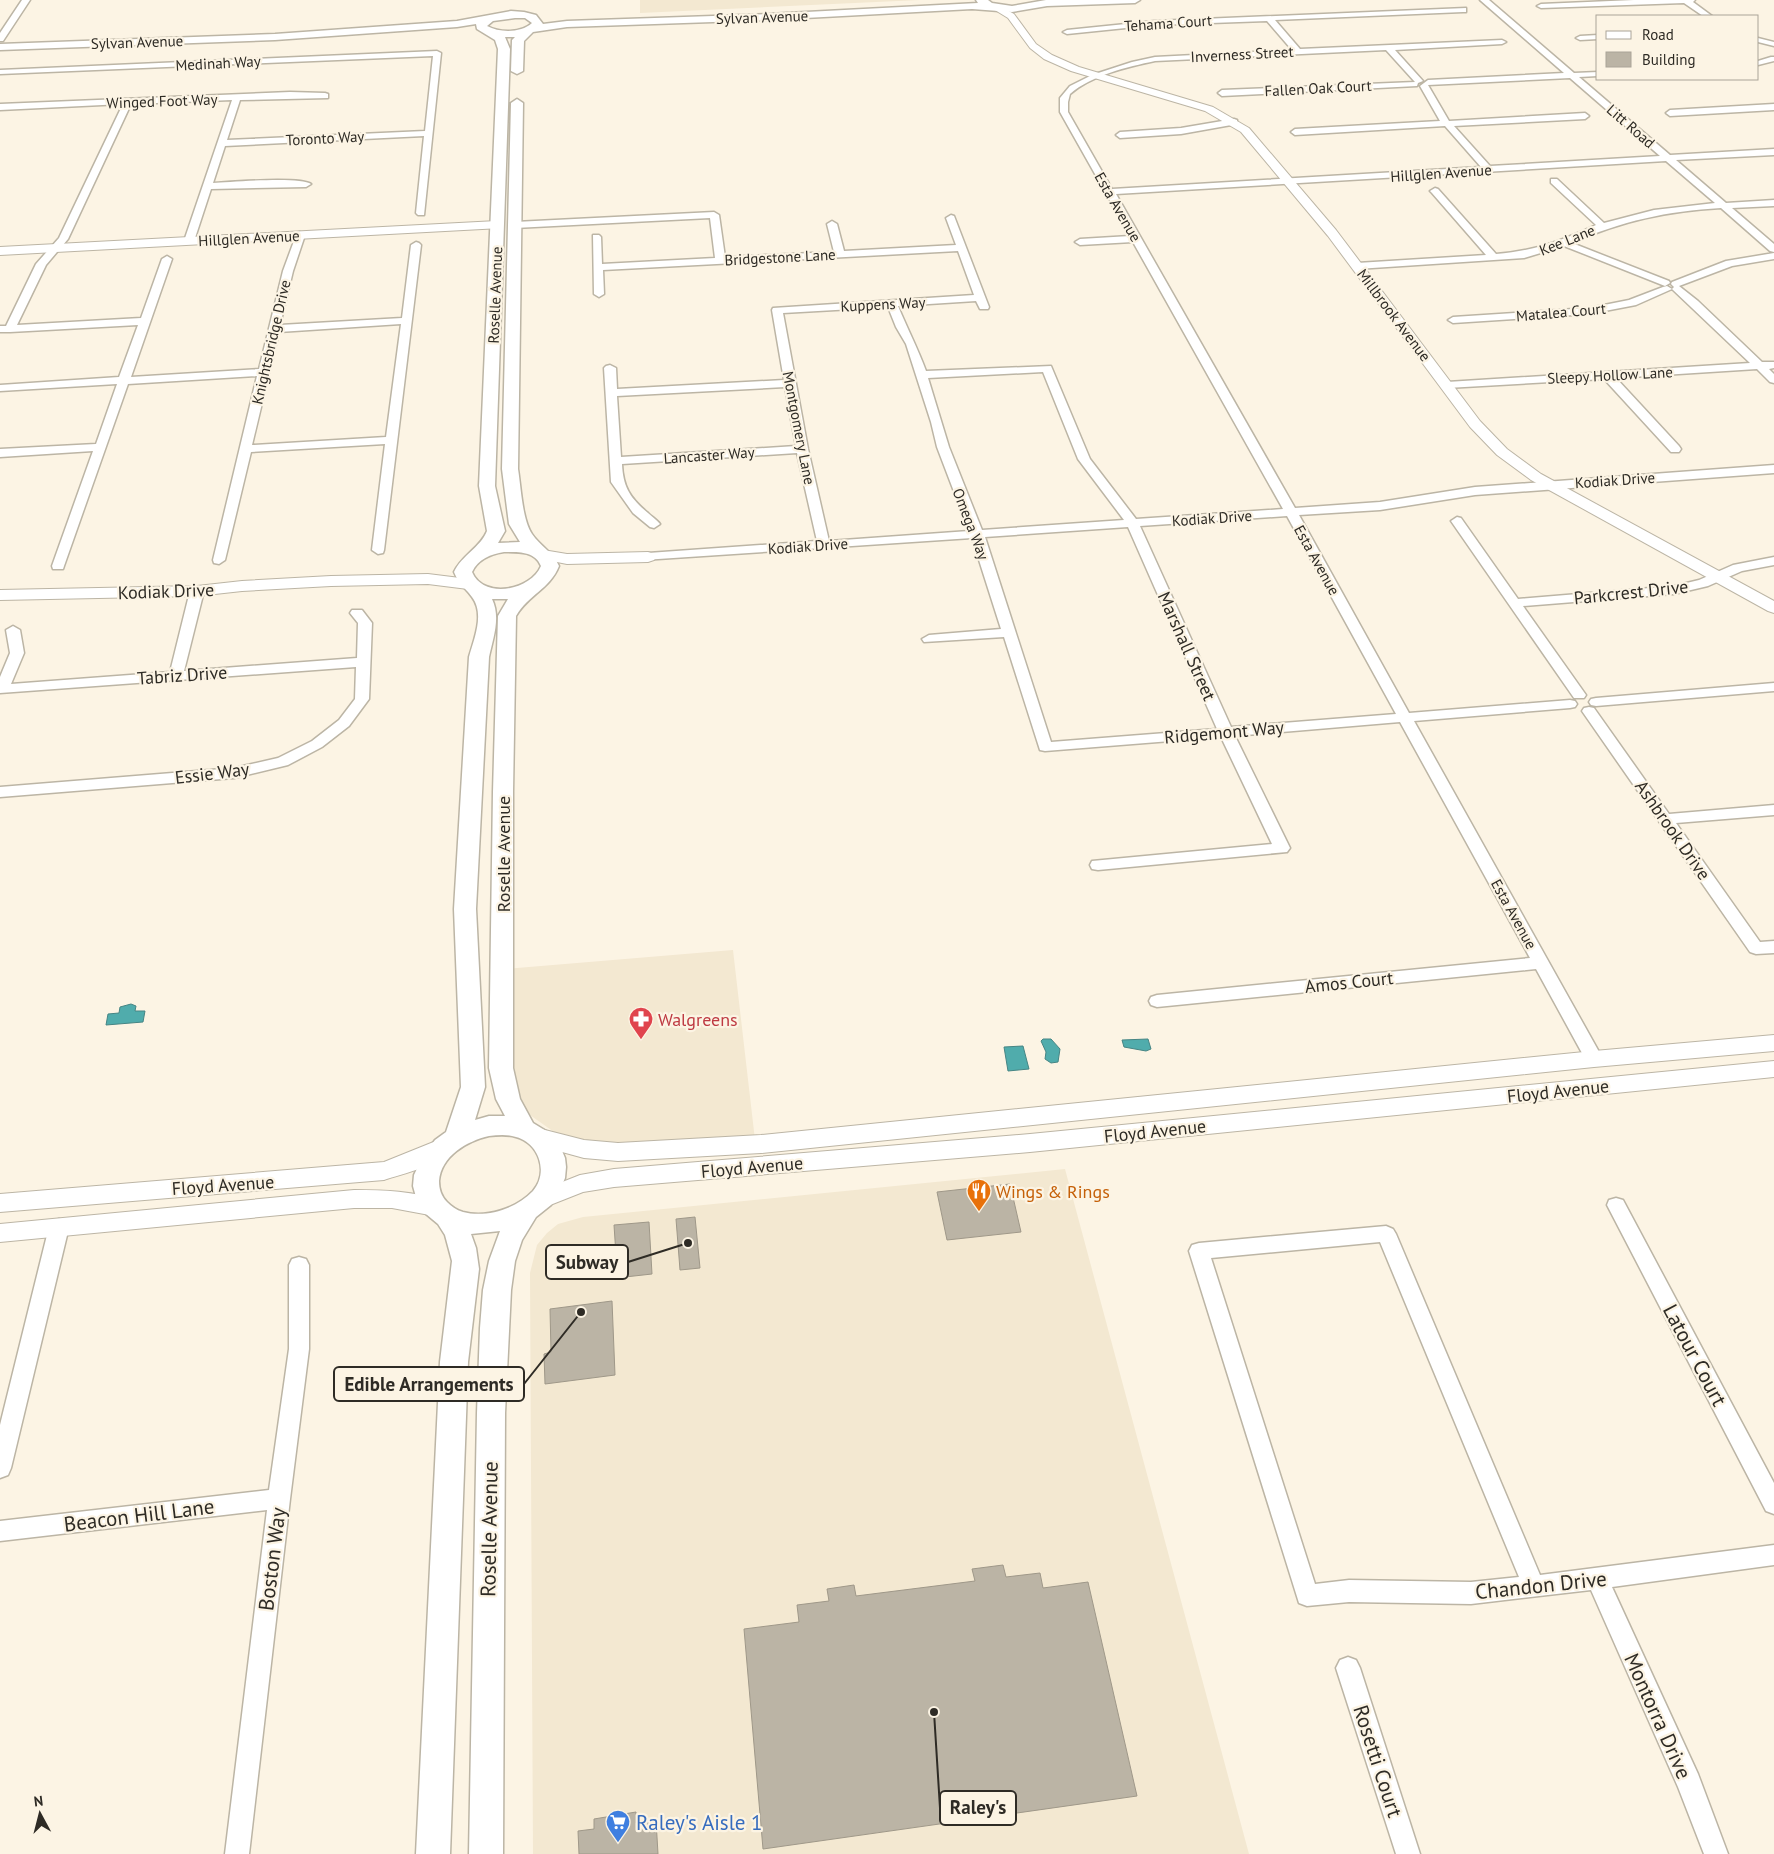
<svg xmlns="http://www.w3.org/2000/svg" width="1774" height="1854" viewBox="0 0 1774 1854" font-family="'PT Sans',sans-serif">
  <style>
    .built { fill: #f3e8d1 }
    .water { fill: #50acac; stroke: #468584 }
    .building { fill: #bbb4a5; stroke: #9f9889 }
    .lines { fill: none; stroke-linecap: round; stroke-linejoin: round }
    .minor-casing { stroke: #bcb5a5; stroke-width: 3 }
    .tertiary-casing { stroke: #bcb5a5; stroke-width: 2 }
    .secondary-casing { stroke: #bcb5a5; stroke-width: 3 }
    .minor { fill: #fff; fill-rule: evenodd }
    .tertiary { fill: #fff; fill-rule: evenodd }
    .secondary { fill: #fff; fill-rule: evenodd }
    .labels { text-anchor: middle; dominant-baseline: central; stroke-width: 4.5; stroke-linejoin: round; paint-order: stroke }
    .far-street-label { font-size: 15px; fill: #2e2b25; stroke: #fcf4e4 }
    .street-label { font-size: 18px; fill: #2e2b25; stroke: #fcf4e4 }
    .health-label { font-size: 18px; fill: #be3a42; stroke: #fcf4e4; text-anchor: start }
    .food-label { font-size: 18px; fill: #c56008; stroke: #fcf4e4; text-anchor: start }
    .near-street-label { font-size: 21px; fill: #2e2b25; stroke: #fcf4e4 }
    .near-shop-label { font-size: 21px; fill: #366cbe; stroke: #fcf4e4; text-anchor: start }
    .leader { fill: none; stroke: #2e2b25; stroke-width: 2 }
    .callout-dot { fill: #2e2b25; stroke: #fcf4e4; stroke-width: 2 }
    .callout { fill: #fcf4e4; stroke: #2e2b25; stroke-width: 2 }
    .callout-label { font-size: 19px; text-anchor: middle; font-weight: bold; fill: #2e2b25 }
  </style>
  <rect width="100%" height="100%" fill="#fcf4e4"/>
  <path class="built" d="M640,0h280l-280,13z
    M733,950l22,190 -133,6 -58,-7 -44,-31 -13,-34 -1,-105z
    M1065,1169l184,685h-716l-3,-581 7,-28 10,-12 11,-9 25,-7z"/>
  <path class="water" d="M131,1004l5,2 -1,5h10l-2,11 -37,3 2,-11 11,-1 1,-6z
    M1043,1039h8l9,10 -2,13 -7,1 -6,-4 1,-7 -5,-11z
    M1148,1039l3,10 -5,2 -22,-4 -2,-7z
    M1023,1046l6,23 -21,2 -4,-24z"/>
  <path class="building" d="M1010,1184l11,48 -74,8 -10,-48z
    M695,1217l5,51 -20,2 -4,-51z
    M649,1222l3,52 -27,3 -1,-8 -7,1 -3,-45z
    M612,1301l3,74 -70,9 -1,-30 7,-2 -1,-43z
    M1003,1565l3,12 34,-4 3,15 45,-6 49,214 -374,53 -19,-220 55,-7 -2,-17 32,-4 -2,-12 27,-4 2,11 119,-15 -3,-12z
    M636,1812v11l20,-3 2,34h-79l-1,-23 16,-2v-10z"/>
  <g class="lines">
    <defs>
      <path id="minor" d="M22,0h8l-27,41h-3v-8z
        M1480,0h9l85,73 24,-1v4l-19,1 91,78 104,-6v6l-98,5 50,43 48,-3v6l-42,2 42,36v8l-4,-1 -49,-43c-54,3 -99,13 -149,35l97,38 1,2 -5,3 -101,-40 -40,12 -167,11 -5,-3 5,-3 129,-8 -54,-62 -2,-2 5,-3 3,1 58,65c39,-3 64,-13 100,-29l-45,-42v-4h6l47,44 50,-13 61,-7 -49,-42 -550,33 179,314 85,-6 95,-15 299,-22v8l-299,22 -95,15 -81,5 110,198 161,-13 5,1 2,3 -2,3 -5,1 -156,13 189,338 -3,5 -6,1 -6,-1 -52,-95 -379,38 -6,-2 -2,-4 2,-4 6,-2 373,-37 -130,-236 -165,14 55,112 -3,4 -189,18 -6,-1 -2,-4 2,-4 180,-17 -51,-107 -176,14 -5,-1 -36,-113 -80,5 -2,-3 7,-4 72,-6 -29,-91 -329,22 -1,-3 1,-3 5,-1 169,-12 -20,-88 -175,11c1,23 8,34 26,49 4,4 9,7 12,11l-6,4 -4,-1 -17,-14 -22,-31 -7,-114 2,-2 4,-1 6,3 1,21 167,-9 -12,-70 1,-2 201,-13 -16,-44 -355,19 1,24 -5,3 -5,-3 -1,-59h6l2,2 1,27 113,-6 -5,-40 -195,10 -5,-3 5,-3 199,-10 5,3 6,42 109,-5 -7,-28 5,-3 5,3 7,27 112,-6 -10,-27 5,-3 3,1 35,91 -1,2h-8l-4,-8 -78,5c9,22 20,43 28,65l125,-5 39,93 46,60 147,-10 -150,-267 -53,3 -5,-3 5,-3 50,-3 -70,-124v-14l10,-12 22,-11 40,-13 23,-5 137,-7 -25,-29 -112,4 -88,9 -4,-2 4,-2 88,-9 311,-13v4h-3l-188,8 25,29 202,-9 4,2 -4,2 -107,6 28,31 -5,2 -1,3 -195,10 -4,-3 4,-3 193,-8 -29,-32 -231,11c-28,6 -63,14 -85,33l-2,8v10l44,77 369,-22 -36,-41 -150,9 -4,-3 4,-3 145,-8 -20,-35 8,-6 136,-7zM1570,78l90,78 -170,10 -36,-40 131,-7 4,-3 -4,-3 -136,8 -21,-36zM888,307l8,20 10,17 25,78 6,25 32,84 -140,10 -21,-92 -25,-136zM1043,372l35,87 46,61 -142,10 -33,-83 -21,-69zM785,387l11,59 -175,11 -4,-61zM1287,516l109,198 -165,13 -91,-201zM1128,527l89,202 -166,13 -66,-205z
        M1634,0h61l-2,2 19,14h-9l-19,-13 -143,5 -4,-2 4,-2z
        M1598,35v4l-18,1 -4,-2 4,-2z
        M1758,38l16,4v4l-16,-4z
        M437,51l4,2 -17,162h-6l-2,-2 8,-77 -199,10 -12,37c17,-1 88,-7 98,1l-5,3 -95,2 -17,52 -2,2h-6l-2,-2 48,-141 -101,4 -63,135 -22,26 -29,60 124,-7 21,-59 5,-3 5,3 -41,118 128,-8 24,-98 14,-38 3,-1 5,3 -12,36 -13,54 122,-7 9,-73 5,-3 3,1 2,2 -37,305 -1,3 -5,1 -6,-4 13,-106 -134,8 -26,108 -6,4 -5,-1 -1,-3 44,-184 -129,8 -64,182 -1,3h-10l-1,-3 41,-115 -93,6v-8l96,-5 21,-60 -117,7v-6l119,-8 19,-52 -128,7h-10v-6h6l30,-62 23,-26 64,-134 -123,6v-6l290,-12 35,1 3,1v4l-88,2 -13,40 198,-9 8,-75 -433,18v-4zM401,324l-15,113 -134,8 27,-113z
        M1771,57h3v4l-16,4v-4z
        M1774,104v6l-104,6 -4,-3 4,-3z
        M1234,119l3,1v4l-56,10 -61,4 -4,-3 4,-3 61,-4z
        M1774,253v6l-42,7 -53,20 19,15 64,61h12v6l-5,1 5,5v9l-4,-1 -13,-13 -141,9 63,68 2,3 -2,3h-8l-67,-73 -157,9 -6,-3 6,-3 303,-19 -78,-74 -36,16 -47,9 -136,9 -5,-3 5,-3 136,-9 40,-8 34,-13 4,-1 5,3 2,-2 -3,-3 1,-2 54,-21z
        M1457,517l4,1 57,81 156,-13 25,-6 34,-15 41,-8v8l-32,6 -34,15 -34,8 -151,12 63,89 -2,3h-10l-123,-177z
        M197,587l7,4 -20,80 173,-13 1,-35 -8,-10 2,-3h10l10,13 -3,76 -20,27 -27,21 -34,18 -54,13 -234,19v-10l234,-19 44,-10 34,-17 27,-21 16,-21 1,-32 -356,26v-16l10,-24 -4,-23 7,-4 7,4 4,23 -13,31 159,-12 20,-81z
        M1774,683v8l-178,15 -5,-1 -2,-3 2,-3 5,-1z
        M1589,707l5,1 75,106 105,-9v10l-98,8 84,119 14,-1v12l-18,1 -6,-2 -168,-241 2,-3z
        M1616,1198l7,2 151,283v31l-8,-3 -159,-306 2,-5z
        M59,1219l7,3 3,5 -58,241 -3,7 -8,3v-53l49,-198 3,-5z
        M1386,1226l7,3 3,5 144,341 234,-30v20l-162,22 86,187 30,80h-24l-26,-67 -87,-197 -120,14 -122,-2 -42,4 -8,-3 -110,-352 3,-6 7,-2zM1380,1242l139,335 -48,5 -122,-2 -34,4 -104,-326z
        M299,1257l7,2 3,6v84l-19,150 -41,355h-24l42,-344 -267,31v-20l269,-31 20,-141v-84l3,-6z
        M1348,1657l8,3 4,8 60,186h-24l-60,-186 4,-8z"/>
      <path id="tertiary" d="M998,5l16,9 22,30 16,11 27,12 134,40 36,21 87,102 144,191 27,28 34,25 233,127v12l-6,-2 -237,-131 -34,-25 -27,-28 -142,-191 -87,-104 -36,-21 -134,-40 -27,-12 -14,-11 -22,-30 -13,-8 -2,-2z
        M497,221l4,1 2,3 -2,3 -501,27v-8z
        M543,550l24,4 81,-2 6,2 2,3 -2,3 -6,2 -81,2 -30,-6 -2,-3 2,-3z
        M428,574l40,5 6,2 2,3 -2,3 -6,2 -40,-5 -97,2 -89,5 -45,5 -197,4v-10l197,-4 45,-5 89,-5z
        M1774,1035v16l-180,16 -833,86 -143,8 -34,-3 -51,-14 -3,-6 3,-6 8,-3 43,11 34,3 143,-8 833,-84z
        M1774,1061v16l-744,75 -416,35 -31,5 -43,17 -8,-3 -4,-6 4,-6 48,-19 34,-6 416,-35z
        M441,1139l8,3 3,6c-8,16 -50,26 -68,32l-384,32v-18l384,-32z
        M354,1190c30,0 60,1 89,11l4,6 -4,6 -8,3 -43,-8h-38l-354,34v-18z"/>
      <path id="secondary" d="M976,0h12l4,3 20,3 34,-6h94l-5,3 -88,3 -35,6 -40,-3 -204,11 -201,7 -34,5 -9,9 -1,30 -6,3 -6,-3 1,-31 3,-3h-10l5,12 -15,437 10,45 -7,12 22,-1 -11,-18 -7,-55 9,-366 6,-4 6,4 -5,366c3,18 4,50 14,65 8,12 21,18 27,32 -9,23 -31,29 -43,50l-3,176v276l7,31 13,24 18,11 7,7 7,17 1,9 -1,11 -7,17 -7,10 -15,12 -14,23 -7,21 -4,29 -6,123 -2,441h-34l8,-441 3,-85 3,-38 6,-29 11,-30 -29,3 5,14 3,21 -11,93 -18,492h-34l24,-492 12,-101 -7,-26 -7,-11 -12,-10 -10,-17 -3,-11 1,-11 8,-17 13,-18 11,-8 15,-45 -7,-178 15,-252c5,-18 16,-43 3,-60 -8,-11 -12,-11 -18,-25 8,-17 26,-24 33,-41l-8,-45 19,-437 -3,-9 -18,-11 -1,-5 -19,3 -182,13 -275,10v-6l275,-10 182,-13 54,-10 13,1 12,3 7,9 24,-3 201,-7 210,-11zM515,18h10l7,5c-11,10 -32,10 -45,3l6,-5zM504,552c14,0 31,-1 37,14 -10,24 -57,34 -69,6 6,-13 19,-18 32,-20zM492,599h16l-10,17 -5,176 -4,276 7,31 9,17h-16l-14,4 10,-33 -9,-178 13,-252c4,-19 12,-39 3,-58zM489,1136c9,-1 18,-2 27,1 23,6 33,35 17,54 -17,18 -47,27 -70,21 -7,-2 -12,-6 -16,-10 -6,-6 -8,-13 -8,-21 2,-25 28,-40 50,-45z"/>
    </defs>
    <use href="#minor" class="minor-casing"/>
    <use href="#tertiary" class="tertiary-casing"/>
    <use href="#secondary" class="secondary-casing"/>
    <use href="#minor" class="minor"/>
    <use href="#tertiary" class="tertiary"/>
    <use href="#secondary" class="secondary"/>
  </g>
  <defs>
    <symbol id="pharmacy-pin" viewBox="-11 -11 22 30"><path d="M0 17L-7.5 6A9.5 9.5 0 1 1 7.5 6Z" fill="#e0444e" stroke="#fcf4e4"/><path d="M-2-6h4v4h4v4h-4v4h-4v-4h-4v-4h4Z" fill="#fff"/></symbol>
    <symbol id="restaurant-pin" viewBox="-11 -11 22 30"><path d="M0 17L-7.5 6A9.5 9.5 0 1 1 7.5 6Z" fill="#e8710a" stroke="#fcf4e4"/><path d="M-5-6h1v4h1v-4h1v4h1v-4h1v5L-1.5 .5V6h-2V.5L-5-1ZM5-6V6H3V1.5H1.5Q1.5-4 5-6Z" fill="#fff"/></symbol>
    <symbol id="supermarket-pin" viewBox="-11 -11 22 30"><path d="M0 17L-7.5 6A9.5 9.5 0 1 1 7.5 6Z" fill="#3f7fe0" stroke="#fcf4e4"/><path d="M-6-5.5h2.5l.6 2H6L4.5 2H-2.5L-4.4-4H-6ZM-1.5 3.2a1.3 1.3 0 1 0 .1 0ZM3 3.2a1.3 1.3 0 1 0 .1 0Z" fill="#fff"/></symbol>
  </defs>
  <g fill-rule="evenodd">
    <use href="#pharmacy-pin" x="627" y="1005" width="28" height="38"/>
    <use href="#restaurant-pin" x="965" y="1177" width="28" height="38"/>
    <use href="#supermarket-pin" x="604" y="1808" width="28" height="38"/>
  </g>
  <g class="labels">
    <g class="far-street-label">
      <text transform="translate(762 17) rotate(-2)">Sylvan Avenue</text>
      <text transform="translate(1168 23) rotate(-4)">Tehama Court</text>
      <text transform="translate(137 42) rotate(-2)">Sylvan Avenue</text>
      <text transform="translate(1242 54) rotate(-3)">Inverness Street</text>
      <text transform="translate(218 63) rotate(-3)">Medinah Way</text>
      <text transform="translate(1318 88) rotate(-3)">Fallen Oak Court</text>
      <text transform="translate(162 101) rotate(-2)">Winged Foot Way</text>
      <text transform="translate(1631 126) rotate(41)">Litt Road</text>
      <text transform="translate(325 138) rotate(-3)">Toronto Way</text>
      <text transform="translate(1441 173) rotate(-4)">Hillglen Avenue</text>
      <text transform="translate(1118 207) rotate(60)">Esta Avenue</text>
      <text transform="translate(249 238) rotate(-3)">Hillglen Avenue</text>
      <text transform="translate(1567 240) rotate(-22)">Kee Lane</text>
      <text transform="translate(780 257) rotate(-3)">Bridgestone Lane</text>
      <text transform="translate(495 295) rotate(-88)">Roselle Avenue</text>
      <text transform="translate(883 304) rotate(-3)">Kuppens Way</text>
      <text transform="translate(1561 312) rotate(-5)">Matalea Court</text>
      <text transform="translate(1394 315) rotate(53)">Millbrook Avenue</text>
      <text transform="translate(271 342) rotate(-77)">Knightsbridge Drive</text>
      <text transform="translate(1610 375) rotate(-3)">Sleepy Hollow Lane</text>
      <text transform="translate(799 428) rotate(79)">Montgomery Lane</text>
      <text transform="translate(709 455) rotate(-4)">Lancaster Way</text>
      <text transform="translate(1615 480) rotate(-4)">Kodiak Drive</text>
      <text transform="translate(1212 518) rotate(-4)">Kodiak Drive</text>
      <text transform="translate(971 524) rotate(69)">Omega Way</text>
      <text transform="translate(808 546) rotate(-4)">Kodiak Drive</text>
      <text transform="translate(1317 560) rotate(61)">Esta Avenue</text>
      <text transform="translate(1514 914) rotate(61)">Esta Avenue</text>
    </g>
    <g class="street-label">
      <text transform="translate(166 591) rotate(-2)">Kodiak Drive</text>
      <text transform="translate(1631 592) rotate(-6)">Parkcrest Drive</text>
      <text transform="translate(1187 646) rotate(66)">Marshall Street</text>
      <text transform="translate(182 675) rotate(-4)">Tabriz Drive</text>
      <text transform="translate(1224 732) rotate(-5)">Ridgemont Way</text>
      <text transform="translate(212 773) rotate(-7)">Essie Way</text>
      <text transform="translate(1673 830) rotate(55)">Ashbrook Drive</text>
      <text transform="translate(503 854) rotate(-90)">Roselle Avenue</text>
      <text transform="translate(1349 982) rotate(-6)">Amos Court</text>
      <text transform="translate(1558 1091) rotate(-6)">Floyd Avenue</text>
      <text transform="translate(1155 1131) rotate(-6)">Floyd Avenue</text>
      <text transform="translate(752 1167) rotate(-5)">Floyd Avenue</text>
      <text transform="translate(223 1185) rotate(-4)">Floyd Avenue</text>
    </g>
    <g class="health-label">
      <text x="658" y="1019">Walgreens</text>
    </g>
    <g class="food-label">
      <text x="996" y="1191">Wings &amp; Rings</text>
    </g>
    <g class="near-street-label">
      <text transform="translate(1695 1355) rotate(62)">Latour Court</text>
      <text transform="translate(139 1515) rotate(-7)">Beacon Hill Lane</text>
      <text transform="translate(489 1529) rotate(-89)">Roselle Avenue</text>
      <text transform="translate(272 1559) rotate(-83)">Boston Way</text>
      <text transform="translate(1541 1585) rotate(-6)">Chandon Drive</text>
      <text transform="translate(1658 1716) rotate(66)">Montorra Drive</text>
      <text transform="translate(1378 1761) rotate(72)">Rosetti Court</text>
    </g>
    <g class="near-shop-label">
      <text x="636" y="1822">Raley's Aisle 1</text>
    </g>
  </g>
  <path class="leader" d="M688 1243L628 1262M581 1312L524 1384M934 1712L940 1808"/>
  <g class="callout-dot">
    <circle cx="688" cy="1243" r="5"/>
    <circle cx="581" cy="1312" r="5"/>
    <circle cx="934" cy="1712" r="5"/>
  </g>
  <g class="callout">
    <rect x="546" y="1245" width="82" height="34" rx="5"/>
    <rect x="334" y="1367" width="190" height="34" rx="5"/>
    <rect x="940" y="1791" width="76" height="34" rx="5"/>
  </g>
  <g class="callout-label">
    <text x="587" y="1269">Subway</text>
    <text x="429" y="1391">Edible Arrangements</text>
    <text x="978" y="1814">Raley's</text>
  </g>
  <rect x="1596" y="15" width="162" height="65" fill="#fcf4e4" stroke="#aaa498"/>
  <rect x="1606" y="31" width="25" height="8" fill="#ffffff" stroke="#aaa498"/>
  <text x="1642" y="40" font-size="15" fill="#2e2b25">Road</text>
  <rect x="1606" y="52" width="25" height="15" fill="#bbb4a5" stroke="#aaa498"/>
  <text x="1642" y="65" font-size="15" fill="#2e2b25">Building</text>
  <g transform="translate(40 1814) rotate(353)" stroke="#fcf4e4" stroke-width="4" paint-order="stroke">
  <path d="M0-4L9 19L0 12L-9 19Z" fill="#2e2b25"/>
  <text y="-8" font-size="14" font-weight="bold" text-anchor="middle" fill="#2e2b25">N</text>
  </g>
</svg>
